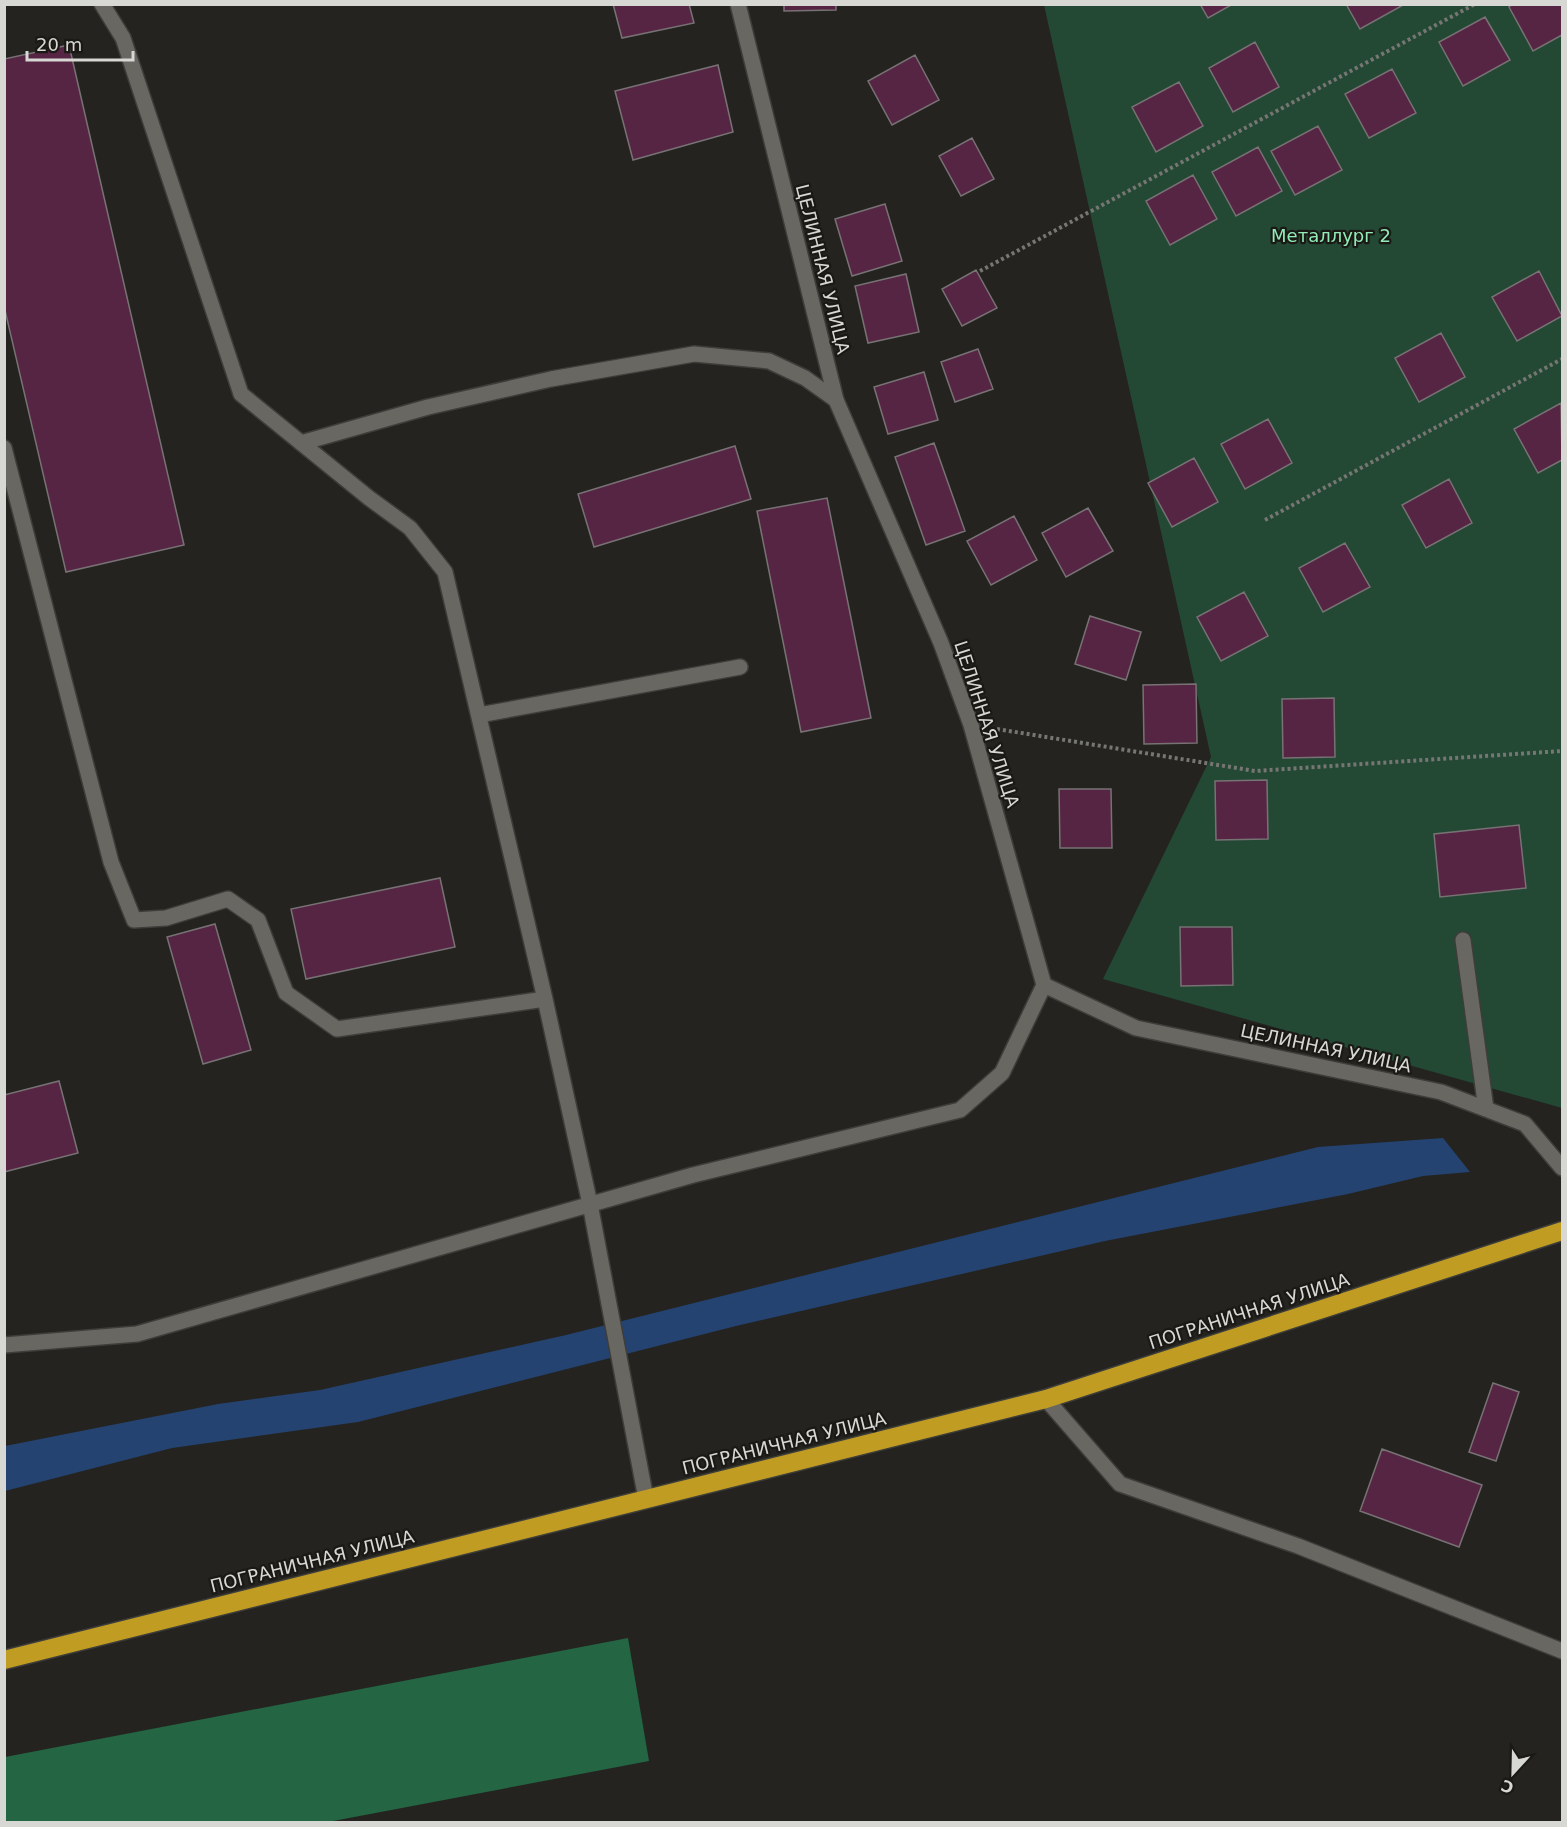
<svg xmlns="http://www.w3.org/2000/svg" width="1567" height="1827" viewBox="0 0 1567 1827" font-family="'DejaVu Sans',sans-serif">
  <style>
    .green { fill: #234834 }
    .forest { fill: #246543 }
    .water { fill: #254370 }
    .building { fill: #572544; stroke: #777274; stroke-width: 1.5 }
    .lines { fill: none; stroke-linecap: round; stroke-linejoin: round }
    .lane-casing { stroke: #3d3d3a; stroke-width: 18 }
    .street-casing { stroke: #3d3d3a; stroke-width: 18 }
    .highway-casing { stroke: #3d3d3a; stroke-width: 21 }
    .path { stroke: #767672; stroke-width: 4; stroke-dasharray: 3 3; stroke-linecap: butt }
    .lane { stroke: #696762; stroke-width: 15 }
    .street { stroke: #696762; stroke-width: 15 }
    .highway { stroke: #c19c23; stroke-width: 18 }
    .labels { text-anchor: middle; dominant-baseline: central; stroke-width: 4.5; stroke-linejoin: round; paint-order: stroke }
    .park-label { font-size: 18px; fill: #90ebb6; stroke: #1b1915 }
    .street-label { font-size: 18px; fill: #d7d7d4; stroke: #1b1915 }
  </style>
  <rect width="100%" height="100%" fill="#24231f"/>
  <path class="green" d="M1044,5h518v1103l-459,-129 108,-222z"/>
  <path class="forest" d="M628,1638l21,123 -321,61h-323v-65z"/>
  <path class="water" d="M1443,1138l27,34 -47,4 -75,18 -243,47 -369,85 -378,96 -186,26 -167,43v-45l213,-42 102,-14 246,-55 752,-188z"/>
  <path class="building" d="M613,4h76l5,19 -72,15z
    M784,4h52v6l-52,1z
    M1200,4h33l-25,14z
    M1346,4h59l-45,25z
    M1513,4h49v31l-29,16 -24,-44z
    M1485,17l25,43 -47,26 -24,-44z
    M1255,42l24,45 -46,25 -24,-44z
    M69,45l115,500 -118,27 -62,-266v-247z
    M915,55l24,45 -47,25 -24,-44z
    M718,65l15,67 -100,28 -18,-69z
    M1392,69l24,44 -47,25 -24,-44z
    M1179,82l24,44 -47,26 -24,-45z
    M1318,126l24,44 -47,25 -24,-44z
    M972,138l22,41 -33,17 -22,-40z
    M1258,147l24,44 -46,25 -24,-44z
    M1193,175l24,44 -47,26 -24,-44z
    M885,204l17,57 -50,15 -17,-57z
    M976,270l21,38 -35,18 -20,-37z
    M1539,271l23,45 -45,25 -25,-44z
    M906,274l13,58 -51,11 -13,-57z
    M1441,333l24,44 -46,25 -24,-44z
    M978,349l15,40 -38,13 -14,-40z
    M924,372l14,48 -50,14 -14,-47z
    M1561,403l1,57 -24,13 -24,-44z
    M1268,419l24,44 -47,26 -24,-45z
    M934,443l31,88 -39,14 -31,-88z
    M735,446l16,53 -157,48 -16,-53z
    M1194,458l24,44 -46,25 -24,-44z
    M1449,479l23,44 -46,25 -24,-43z
    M827,498l44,220 -70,14 -44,-221z
    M1088,508l25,43 -47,26 -24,-44z
    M1014,516l23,44 -46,25 -24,-44z
    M1345,543l25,44 -47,25 -24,-44z
    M1244,592l24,44 -47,25 -24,-44z
    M1090,616l51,16 -15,48 -51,-16z
    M1196,684l1,59 -53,1 -1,-59z
    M1334,698l1,59 -52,1 -1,-59z
    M1267,780l1,59 -52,1 -1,-59z
    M1059,789h52l1,59h-52z
    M1519,825l7,63 -86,9 -6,-63z
    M440,878l15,69 -149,32 -15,-70z
    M215,924l36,126 -48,14 -36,-127z
    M1180,927h52l1,58 -52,1z
    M59,1081l19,72 -74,19v-77z
    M1493,1383l26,9 -23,69 -27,-9z
    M1382,1449l100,36 -23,62 -99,-36z"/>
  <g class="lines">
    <defs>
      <path id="lane" d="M102,4l21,34 118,356 128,104 41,30 35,44 100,427 45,205 56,295
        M301,443l127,-36 123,-28 143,-25 75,7 36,17 31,22
        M4,448l107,414 23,58 32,-2 62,-19 30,21 28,73 51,36 208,-30
        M479,715l261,-48
        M4,1345l133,-11 556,-159 267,-65 42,-37 42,-88"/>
      <path id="street" d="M738,4l98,396 105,243 30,82 73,260 92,43 305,64 84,32 37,44
        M1463,940l23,169
        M1046,1399l74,85 178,62 264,105"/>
      <path id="highway" d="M4,1660l1042,-261 516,-168"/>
    </defs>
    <use href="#lane" class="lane-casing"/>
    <use href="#street" class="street-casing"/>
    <use href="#highway" class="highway-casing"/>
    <path class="path" d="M980,271l495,-267
      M1265,520l297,-161
      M997,729l258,42 307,-20"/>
    <use href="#lane" class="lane"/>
    <use href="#street" class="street"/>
    <use href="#highway" class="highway"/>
  </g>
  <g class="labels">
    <g class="park-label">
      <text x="1331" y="235">Металлург 2</text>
    </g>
    <g class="street-label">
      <text transform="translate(823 269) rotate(76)">ЦЕЛИННАЯ УЛИЦА</text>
      <text transform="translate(987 724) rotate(72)">ЦЕЛИННАЯ УЛИЦА</text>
      <text transform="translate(1326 1048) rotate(12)">ЦЕЛИННАЯ УЛИЦА</text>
      <text transform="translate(1249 1311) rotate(-18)">ПОГРАНИЧНАЯ УЛИЦА</text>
      <text transform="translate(784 1443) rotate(-14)">ПОГРАНИЧНАЯ УЛИЦА</text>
      <text transform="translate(312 1561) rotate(-14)">ПОГРАНИЧНАЯ УЛИЦА</text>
    </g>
  </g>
  <rect width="1567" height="1827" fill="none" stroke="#d7d7d4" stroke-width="12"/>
  <g transform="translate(1513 1773) rotate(202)" stroke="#1b1915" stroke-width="4.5" paint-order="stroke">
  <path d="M0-4.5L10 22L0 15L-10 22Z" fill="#d7d7d4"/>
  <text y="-9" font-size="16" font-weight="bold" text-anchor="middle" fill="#d7d7d4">С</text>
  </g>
  <path d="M27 51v9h106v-9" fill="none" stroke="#d7d7d4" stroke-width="3"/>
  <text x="36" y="51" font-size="18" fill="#d7d7d4" stroke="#1b1915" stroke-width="4.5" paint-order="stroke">20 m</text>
</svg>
